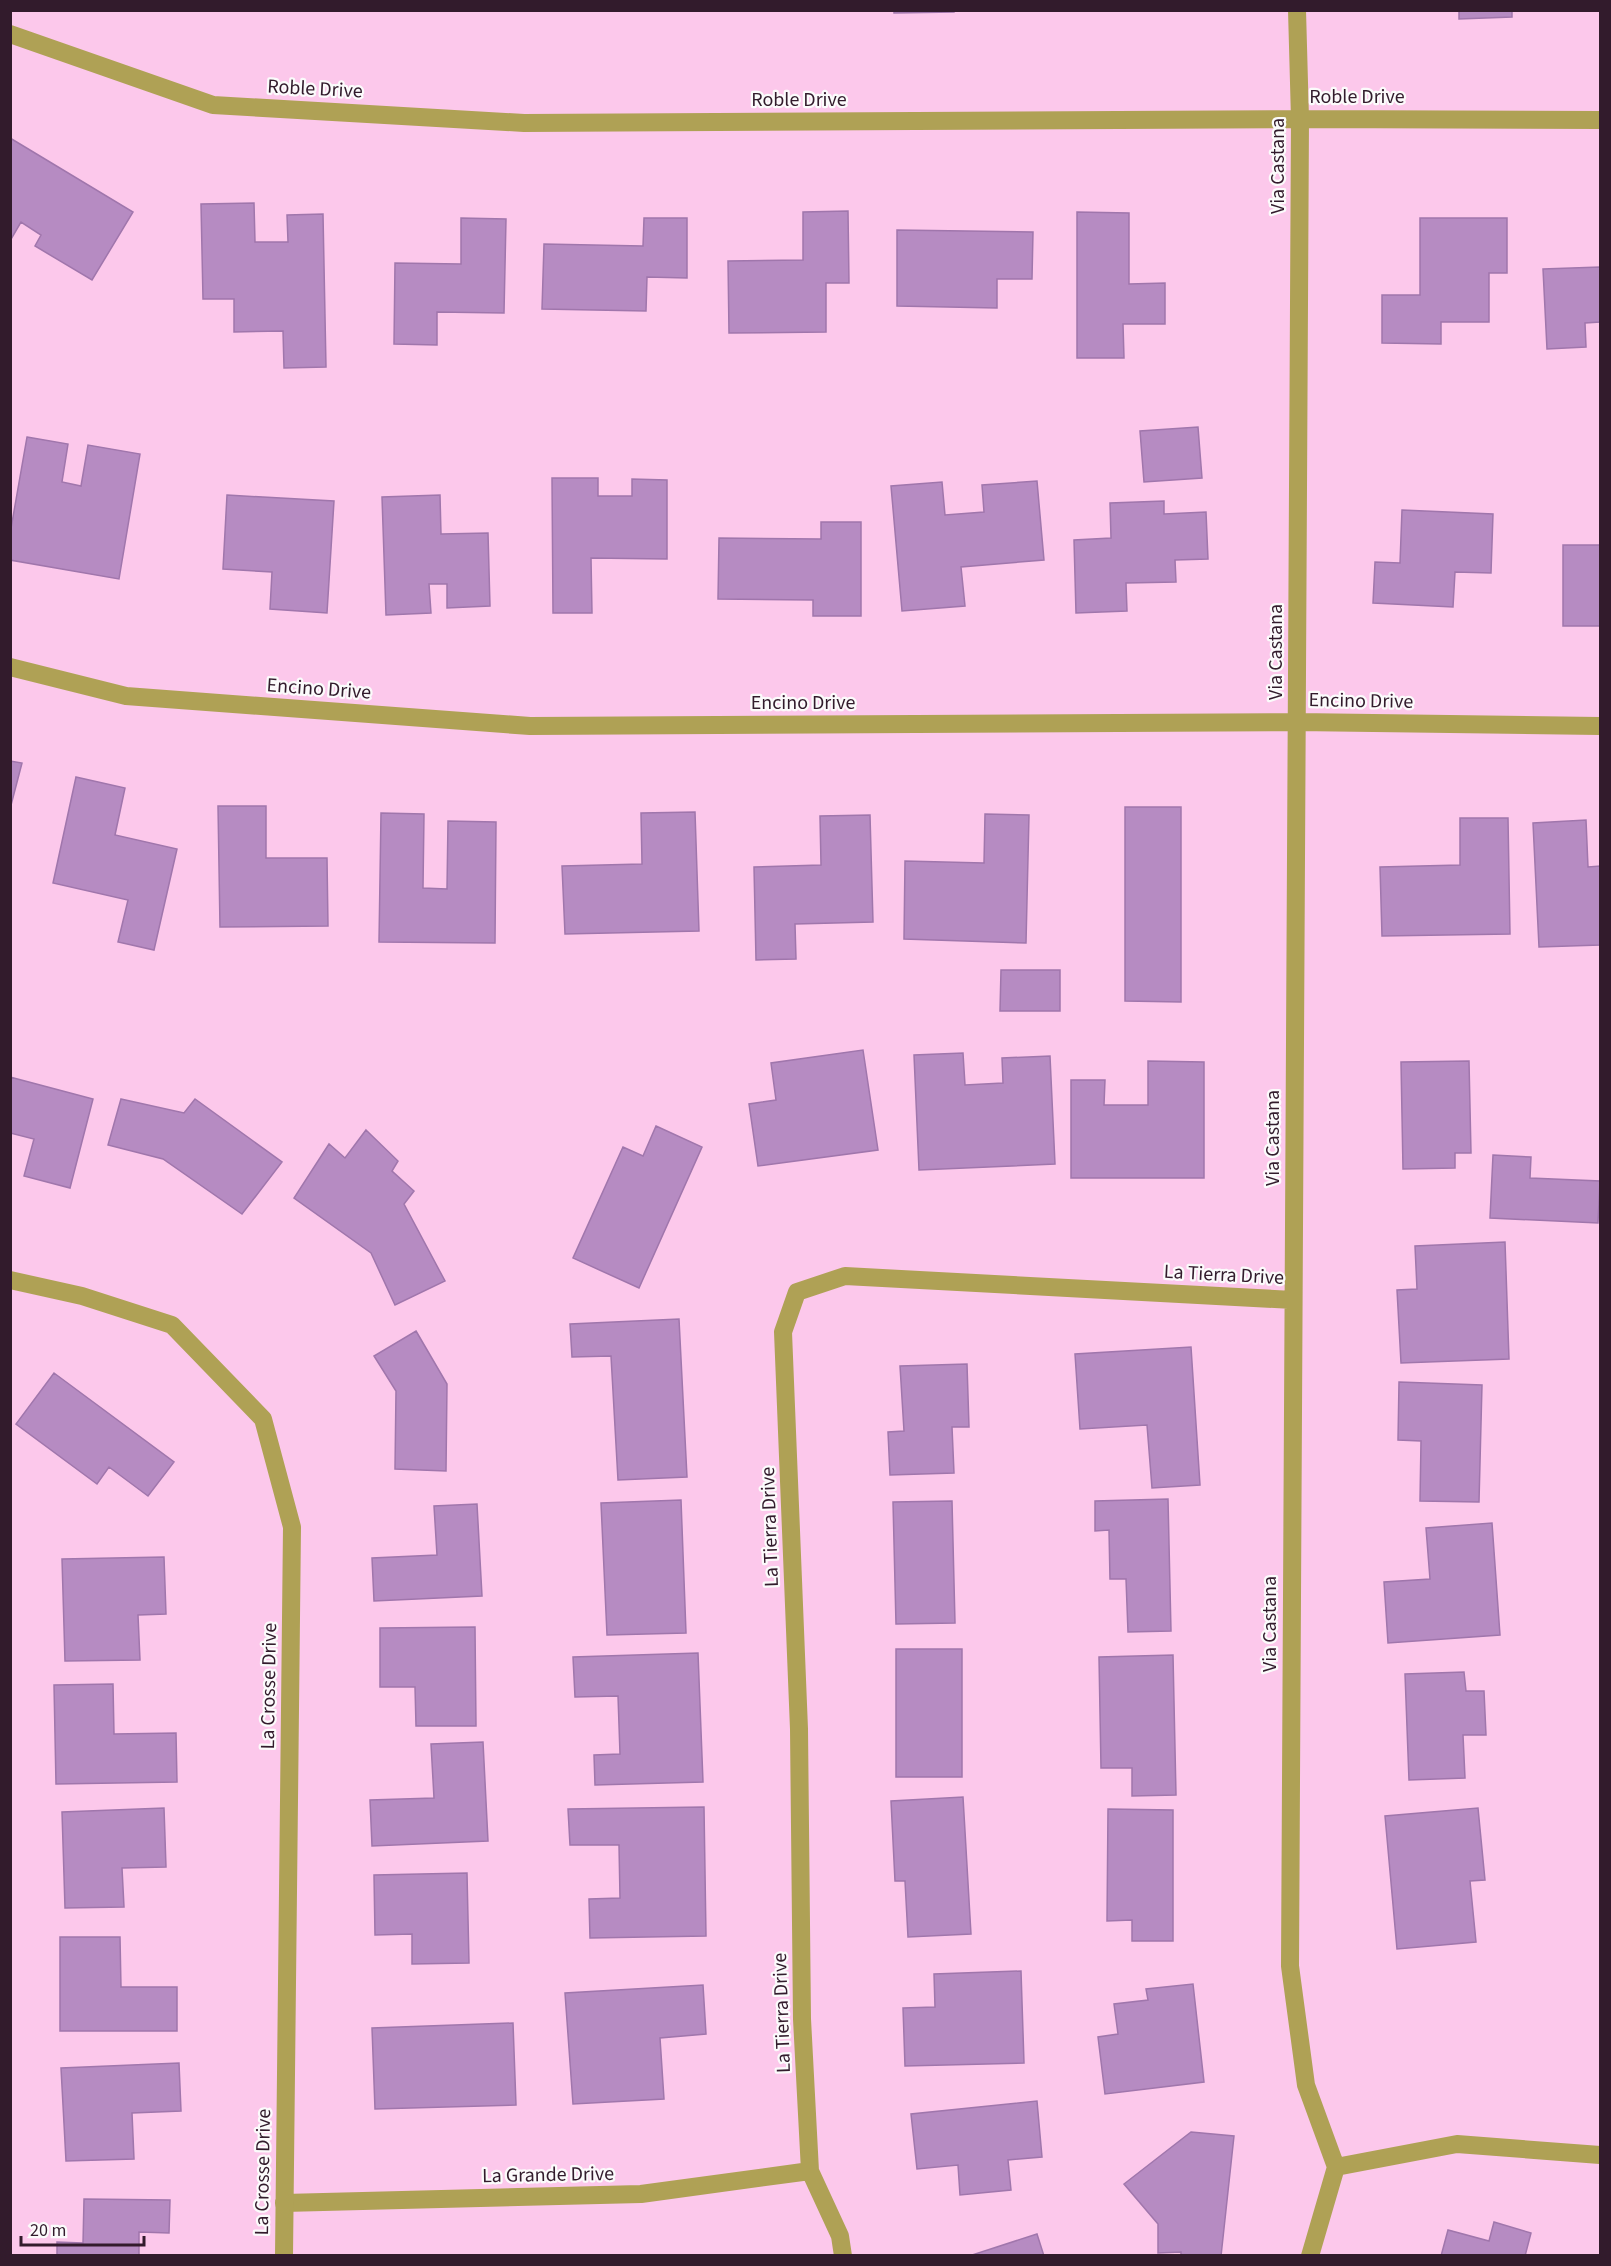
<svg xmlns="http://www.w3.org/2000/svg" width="1611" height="2266" viewBox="0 0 1611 2266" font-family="'Source Sans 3',sans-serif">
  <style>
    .building { fill: #b68bc2; stroke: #a076ac; stroke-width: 1.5 }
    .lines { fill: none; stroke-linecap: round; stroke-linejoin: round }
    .minor { stroke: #afa155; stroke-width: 18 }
    .tertiary { stroke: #afa155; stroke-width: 18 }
    .labels { text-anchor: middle; stroke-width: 4.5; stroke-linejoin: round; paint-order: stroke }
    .street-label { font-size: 20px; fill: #321b2c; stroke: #fbfbfb }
  </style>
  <rect width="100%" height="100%" fill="#fcc8eb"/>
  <path class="building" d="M894 10H954V12L894 13Z
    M1459 10H1512V17L1459 19Z
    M10 138 133 212 92 280 35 246 41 235 21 222 10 241Z
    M254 203 255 242H288L287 215 323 214 326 367 284 368 283 331 234 332V299H203L201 204Z
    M848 211 849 283H826V332L729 333 728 261 803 260V212Z
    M1077 212 1129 213V284L1165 283V324H1123L1124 358H1077Z
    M461 218 506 219 504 313 437 312V345L394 344 395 263 461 264Z
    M644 218H687V278L647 277 646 311 542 309 544 244 643 246Z
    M1420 218H1507V273H1489V322H1441V344L1382 343V295H1420Z
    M897 230 1033 232 1032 279H997V308L897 306Z
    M1600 267V322L1585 323 1586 347 1547 349 1543 269Z
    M1198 427 1202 478 1144 482 1140 431Z
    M27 437 68 444 62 482 81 486 88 445 140 454 119 579 10 560V534Z
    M552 478H598V496H632V479L667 480V559L591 558 592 613H553Z
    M1037 481 1044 560 961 567 965 606 902 611 891 486 942 482 945 515 984 512 982 485Z
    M227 495 334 501 327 613 270 609 272 572 223 569Z
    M440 495 441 534 488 533 490 606 447 608V584H429L431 613 386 615 382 497Z
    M1164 501V514L1206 512 1208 559 1175 560 1176 582 1126 583 1127 611 1076 613 1074 540 1111 538 1110 503Z
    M1402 510 1493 514 1491 573 1455 572 1453 607 1373 603 1375 562 1400 563Z
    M821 522H861V616H813V600L718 599 719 538 821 539Z
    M1563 545H1600V626H1563Z
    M10 761 22 763 10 809Z
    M76 777 125 788 115 835 177 849 154 950 118 942 128 900 53 883Z
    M218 806H266V858H327L328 926 220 927Z
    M1125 807H1181V1002L1125 1001Z
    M695 812 699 931 565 934 562 866 642 864 641 813Z
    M381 813 424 814 423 888 447 889 448 821 496 822 495 943 379 942Z
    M985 814 1029 815 1026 943 904 939 905 861 984 863Z
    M870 815 873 922 795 924 796 959 756 960 754 867 821 865 820 816Z
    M1460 818H1508L1510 934 1382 936 1380 867 1460 865Z
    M1586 820 1588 867 1600 866V945L1539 947 1533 823Z
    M1001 970H1060V1011H1000Z
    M863 1050 878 1150 758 1166 749 1104 776 1100 771 1063Z
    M963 1053 965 1085 1003 1083 1002 1058 1050 1056 1055 1164 919 1170 914 1055Z
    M1148 1061 1204 1062V1178H1071V1080H1105L1104 1105H1148Z
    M1469 1061 1471 1153H1455V1168L1403 1169 1401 1062Z
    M10 1077 93 1099 70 1188 24 1176 34 1139 10 1133Z
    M121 1099 184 1113 195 1099 282 1162 242 1214 163 1159 108 1145Z
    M656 1126 702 1147 639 1288 573 1258 623 1147 643 1156Z
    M366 1130 398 1161 392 1171 414 1191 404 1204 445 1281 395 1305 371 1253 294 1198 329 1144 345 1158Z
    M1493 1155 1531 1157 1530 1178 1600 1181 1598 1223 1490 1218Z
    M1505 1242 1509 1359 1401 1363 1397 1290 1417 1289 1415 1246Z
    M679 1319 687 1477 618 1480 611 1356 572 1357 570 1324Z
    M416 1331 447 1384 446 1471 395 1469 396 1391 374 1356Z
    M1191 1347 1200 1485 1152 1488 1147 1425 1080 1429 1075 1354Z
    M967 1364 969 1427H952L954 1473 890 1475 888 1432 904 1431 900 1366Z
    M54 1373 174 1462 148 1496 109 1467 97 1484 16 1424Z
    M1399 1382 1482 1385 1479 1502 1420 1501 1421 1441 1398 1440Z
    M1168 1499 1171 1631 1128 1632 1126 1579H1110L1109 1530 1095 1531V1501Z
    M681 1500 686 1633 607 1635 601 1503Z
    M952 1501 955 1623 896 1624 893 1502Z
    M477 1504 482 1596 374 1601 372 1558 437 1555 434 1506Z
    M1492 1523 1500 1635 1388 1643 1384 1582 1430 1579 1426 1528Z
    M164 1557 166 1614 138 1615 140 1660 65 1661 62 1559Z
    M475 1627 476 1726H416L415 1687H380V1628Z
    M896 1649H962V1777H896Z
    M698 1653 703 1782 595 1785 594 1755 620 1754 618 1696 575 1697 573 1657Z
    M1173 1655 1176 1795 1132 1796V1768H1101L1099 1657Z
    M1464 1672 1466 1691H1484L1486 1735H1463L1465 1778 1409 1780 1405 1674Z
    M113 1684 114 1734 176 1733 177 1782 56 1784 54 1685Z
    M483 1742 488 1841 372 1846 370 1800 434 1798 431 1744Z
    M963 1797 971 1934 908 1937 905 1881H895L891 1801Z
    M704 1807 706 1936 590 1938 589 1899 620 1898 619 1845H570L568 1809Z
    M164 1808 166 1867 122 1868 124 1907 65 1908 62 1812Z
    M1478 1808 1485 1880 1470 1881 1476 1942 1397 1949 1385 1816Z
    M1108 1809 1173 1810V1941H1132V1920L1107 1921Z
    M467 1873 469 1963 412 1964V1934L375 1935 374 1875Z
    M60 1937H120L121 1987H177V2031H60Z
    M1021 1971 1024 2063 905 2066 903 2008 935 2007 934 1974Z
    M1193 1984 1204 2082 1105 2094 1098 2037 1118 2034 1114 2004 1148 2000 1146 1989Z
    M703 1985 706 2034 660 2038 664 2099 573 2104 565 1993Z
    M513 2023 516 2105 375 2109 372 2028Z
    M179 2063 181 2111 132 2113 134 2159 66 2161 61 2068Z
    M1037 2101 1042 2157 1008 2160 1011 2190 960 2195 958 2165 917 2169 911 2114Z
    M1191 2132 1234 2136 1221 2256H1181V2252L1158 2253V2224L1124 2184Z
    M84 2199 170 2200 169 2233 139 2232V2256H57V2242L83 2243Z
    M1494 2222 1531 2233 1525 2256H1441L1448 2230 1489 2241Z
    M1037 2234 1044 2256H972V2255Z"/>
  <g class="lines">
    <path class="minor" d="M1297 10 1300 119 1290 1966 1306 2085 1336 2167 1310 2256
      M10 34 213 105 524 123 1300 119 1600 120
      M10 667 126 696 530 726 1297 722 1600 726
      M1336 2167 1457 2144 1600 2155
      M284 2203 641 2194 810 2171
      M843 2256 840 2236 810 2171 802 2019 799 1729 783 1332 797 1292 845 1276 1293 1300"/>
    <path class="tertiary" d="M10 1280 82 1296 172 1325 263 1419 292 1527 284 2256"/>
  </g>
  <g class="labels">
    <g class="street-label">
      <text transform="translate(315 88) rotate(3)" y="7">Roble Drive</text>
      <text x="1357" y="103">Roble Drive</text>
      <text x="799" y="106">Roble Drive</text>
      <text transform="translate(1277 166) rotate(-90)" y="7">Via Castana</text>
      <text transform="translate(1275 652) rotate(-90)" y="7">Via Castana</text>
      <text transform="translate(319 688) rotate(4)" y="7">Encino Drive</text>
      <text transform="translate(1361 700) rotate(1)" y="7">Encino Drive</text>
      <text x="803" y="709">Encino Drive</text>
      <text transform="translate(1272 1138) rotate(-90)" y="7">Via Castana</text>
      <text transform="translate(1224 1274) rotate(3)" y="7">La Tierra Drive</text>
      <text transform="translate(769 1527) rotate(-92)" y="7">La Tierra Drive</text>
      <text transform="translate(1269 1624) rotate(-90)" y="7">Via Castana</text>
      <text transform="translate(268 1686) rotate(-89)" y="7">La Crosse Drive</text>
      <text transform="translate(781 2013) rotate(-92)" y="7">La Tierra Drive</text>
      <text transform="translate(262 2172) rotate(-89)" y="7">La Crosse Drive</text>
      <text transform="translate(548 2174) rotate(-1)" y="7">La Grande Drive</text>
    </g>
  </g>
  <rect width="1611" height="2266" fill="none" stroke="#321b2c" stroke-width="24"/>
  <path d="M21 2236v9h123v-9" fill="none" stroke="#321b2c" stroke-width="3"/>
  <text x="30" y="2236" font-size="18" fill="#321b2c" stroke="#fbfbfb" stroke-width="4.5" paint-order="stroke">20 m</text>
</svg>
